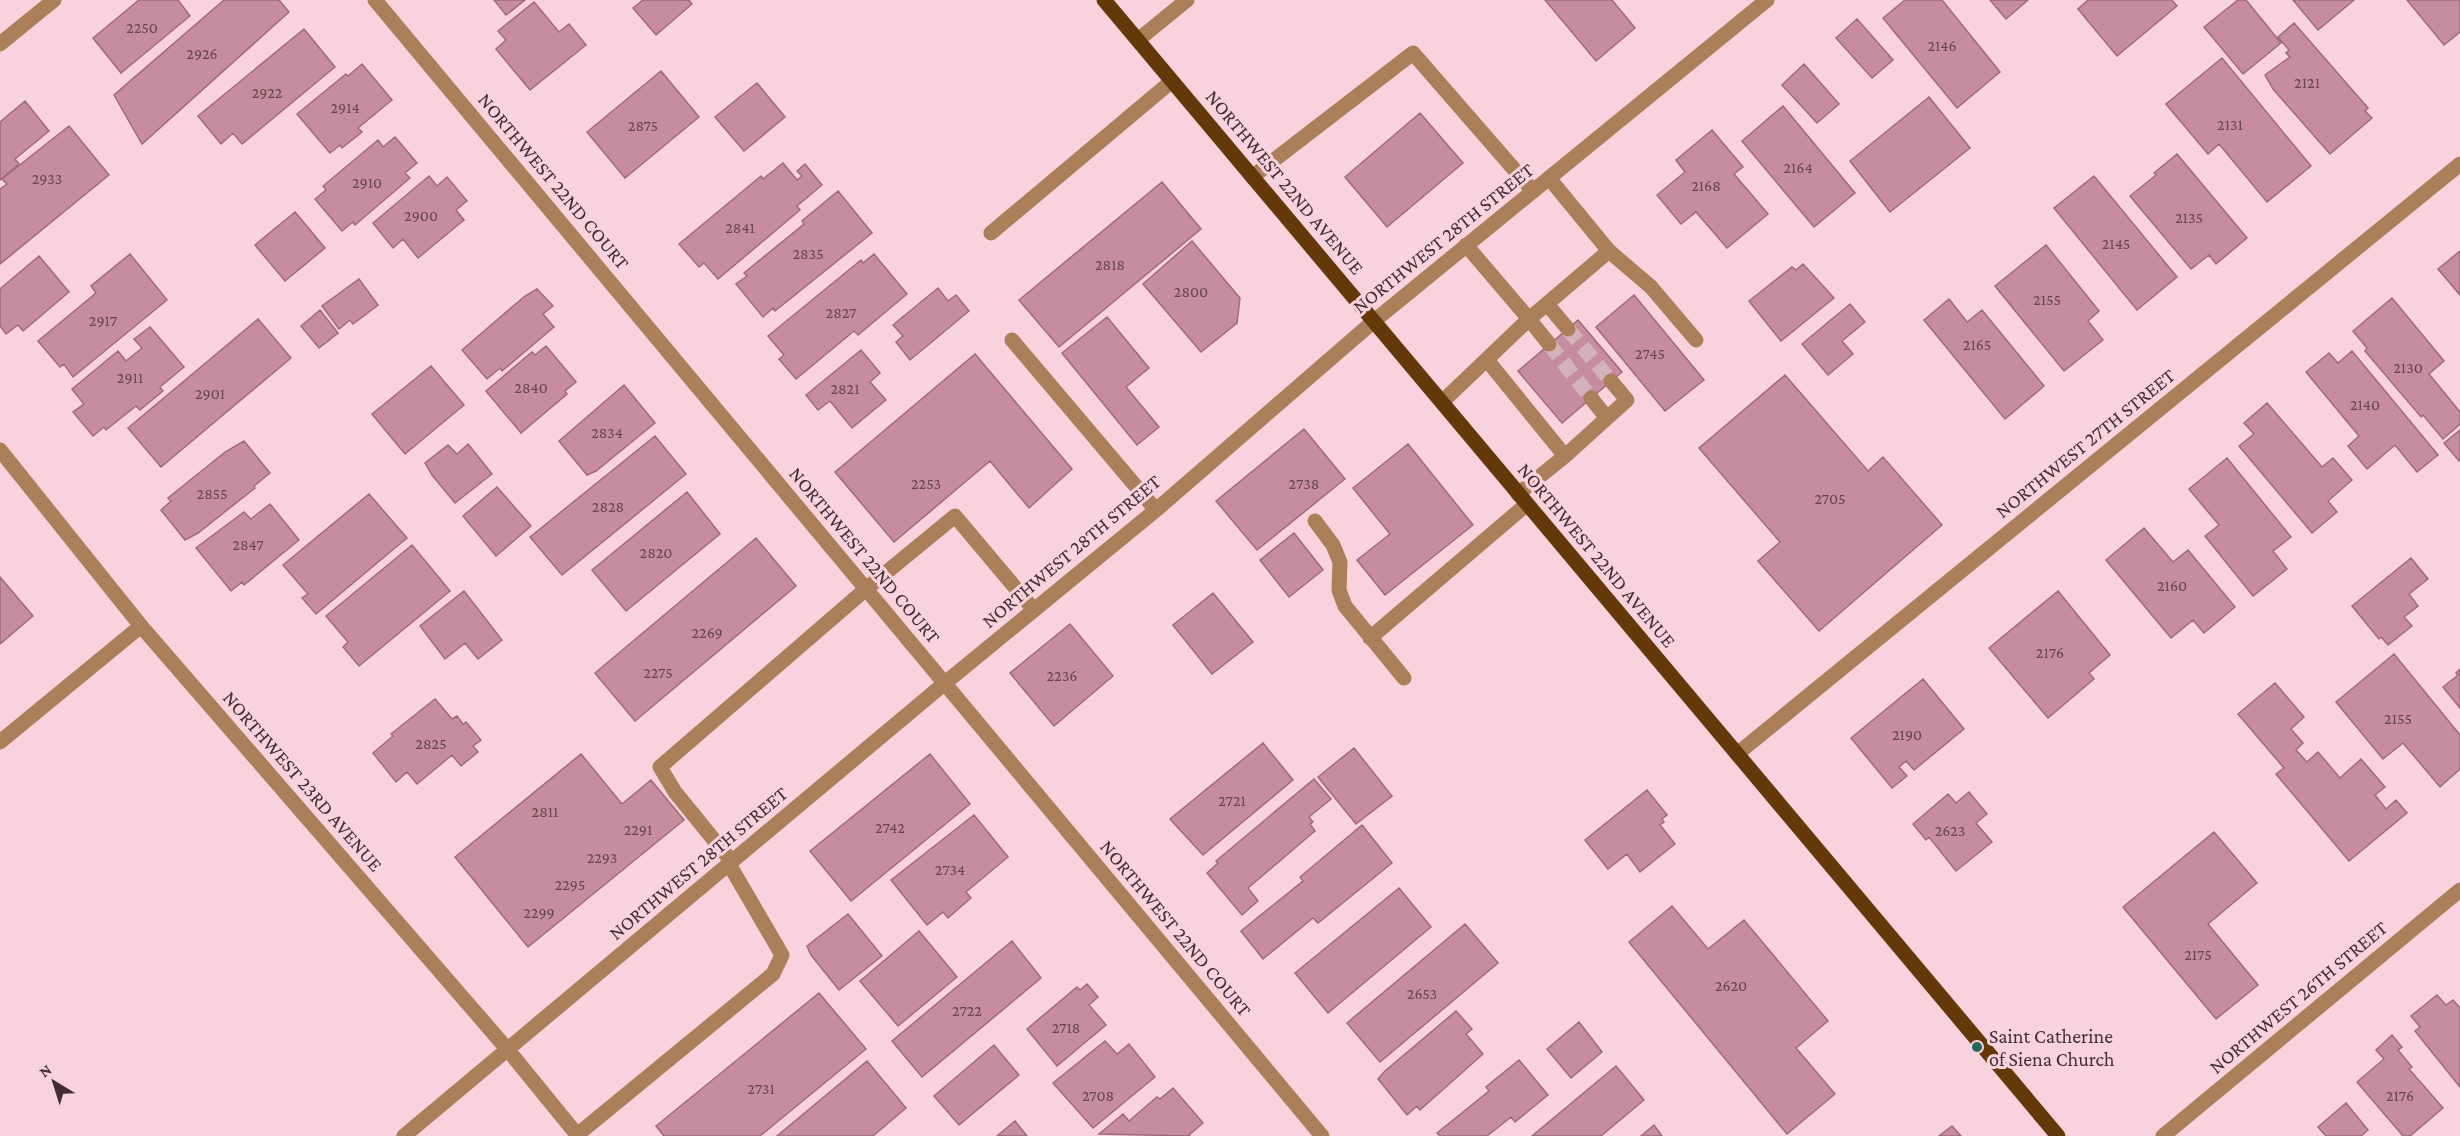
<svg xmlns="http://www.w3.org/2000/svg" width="2460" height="1136" viewBox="0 0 2460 1136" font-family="'Crimson Pro',serif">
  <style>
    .building { fill: #c78d9e; stroke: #a16a7a; stroke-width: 1.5 }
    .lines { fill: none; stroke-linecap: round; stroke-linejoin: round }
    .minor-tunnel { stroke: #d4b2bb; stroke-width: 15; stroke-dasharray: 15 8; stroke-linecap: butt }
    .minor { stroke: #ab7f5a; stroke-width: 15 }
    .major { stroke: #65380a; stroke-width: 15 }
    .poi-dot { fill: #22695d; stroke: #f8d3dd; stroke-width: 2 }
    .labels { text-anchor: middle; stroke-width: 6; stroke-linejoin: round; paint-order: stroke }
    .number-label { font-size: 16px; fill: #66454e }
    .street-label { font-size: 20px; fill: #452d34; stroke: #f8d3dd }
    .poi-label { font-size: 20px; fill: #452d34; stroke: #f8d3dd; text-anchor: start }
  </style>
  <rect width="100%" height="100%" fill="#f8d3dd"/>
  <path class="building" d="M139 0H178L190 16 121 73 93 38Z
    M224 0H279L289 12 142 144 114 95Z
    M494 0H525L506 15Z
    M643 0H689L692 4 656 35 633 8Z
    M1545 0H1612L1635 28 1596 61Z
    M1905 0H1942L2000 72 1957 108 1883 18Z
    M1990 0H2028L2006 19Z
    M2088 0H2172L2177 6 2117 56 2078 9Z
    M2238 0H2246L2281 43 2243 74 2204 27Z
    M2293 0H2354L2318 30Z
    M2407 0H2460V32L2444 45Z
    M534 2 559 32 569 24 586 45 530 90 496 49 506 40 498 31Z
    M1857 19 1893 60 1872 78 1836 38Z
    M2294 23 2368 108 2365 111 2372 118 2330 154 2273 89 2265 75 2290 57 2286 53 2289 50 2278 37Z
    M304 29 335 67 242 144 233 133 221 144 198 116Z
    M2222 58 2311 166 2267 202 2219 144 2208 154 2166 104Z
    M362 64 392 100 358 128 362 132 342 148 340 145 330 153 297 114 346 74 348 76Z
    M1804 64 1839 104 1817 123 1782 85Z
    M661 71 699 117 625 178 587 132Z
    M757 83 785 117 744 151 715 117Z
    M1929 97 1970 148 1890 212 1850 161Z
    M25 101 49 131 15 159 19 164 0 180V122Z
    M1783 106 1855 193 1814 227 1742 141Z
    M1420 113 1463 163 1387 227 1345 177Z
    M69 126 109 175 0 264V189L7 184 2 179Z
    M1712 130 1743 167 1734 174 1768 214 1727 248 1696 212 1681 224 1657 195 1685 172 1676 160Z
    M395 137 417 163 405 173 410 178 355 225 353 222 342 231 315 199 326 190 323 186 378 140 383 147Z
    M2177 154 2247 238 2216 264 2209 255 2191 269 2130 196 2156 175 2154 173Z
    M783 163 797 180 802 176 797 171 805 164 822 185 797 206 800 210 718 279 704 263 699 267 679 244 761 176 763 179Z
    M429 176 437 186 447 177 467 201 456 210 464 220 418 258 403 239 393 248 373 223Z
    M2094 176 2177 277 2137 310 2054 208Z
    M1162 182 1201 229 1059 347 1019 300Z
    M838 191 872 233 775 311 773 308 763 317 736 284 747 276 744 273 804 224 802 221Z
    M295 212 325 248 285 281 255 245Z
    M1192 241 1240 298 1237 323 1201 352 1143 284Z
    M2046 245 2099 311 2088 321 2103 340 2064 371 1995 286Z
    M2460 251V295L2438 269Z
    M130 254 167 300 73 377 64 364 60 367 38 341 96 293 91 286Z
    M874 254 907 294 858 335 854 331 796 379 779 359 784 355 768 336 861 260 863 263Z
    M39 256 69 292 23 331 18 325 6 334 0 326V289Z
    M1803 264 1834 298 1781 341 1749 301 1792 267 1796 270Z
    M359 279 378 305 353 324 350 320 339 329 322 306Z
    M938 288 948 301 956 295 969 311 910 360 896 342 903 336 893 325Z
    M537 289 553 306 543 314 554 327 502 371 500 368 487 379 462 350 525 296Z
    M1634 295 1704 380 1665 411 1596 327Z
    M2392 298 2444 361 2429 374 2460 412V424L2443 439 2423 415 2421 417 2365 351 2367 348 2353 331Z
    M1949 299 1967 322 1982 310 2044 386 2005 419 1924 320Z
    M1850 304 1865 322 1842 341 1853 354 1828 375 1802 344Z
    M320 310 338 333 319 348 301 326Z
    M1107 317 1149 368 1126 387 1159 427 1137 445 1062 353Z
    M258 319 291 358 161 467 128 428Z
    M1578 320 1622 372 1562 423 1518 371Z
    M150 327 184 367 160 387 163 391 140 410 136 406 106 430 104 427 93 436 73 412 84 404 72 389 118 351 126 361 142 348 134 339Z
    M546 346 576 382 565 391 567 394 521 433 486 391 532 352 535 355Z
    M861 350 880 373 870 382 886 400 852 428 830 401 818 410 806 395Z
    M2352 351 2438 455 2417 472 2395 445 2367 469 2348 446 2359 436 2306 372 2329 353 2338 363Z
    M975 354 1072 469 1029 508 990 461 894 542 835 472Z
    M431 366 464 405 405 454 372 414Z
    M1785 375 1868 471 1883 457 1942 525 1819 631 1758 561 1780 542 1699 448Z
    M624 385 655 423 596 471 587 475 559 441Z
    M2267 403 2322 467 2333 458 2352 480 2328 501 2337 512 2312 533 2239 446 2254 434 2244 423Z
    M1304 429 1345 479 1257 550 1216 501Z
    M2460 430V460L2459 461 2444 443Z
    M655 436 686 474 562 575 530 537Z
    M244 441 270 473 254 486 255 488 198 533 185 540 161 510 171 501 168 498 225 452Z
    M468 444 492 474 455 503 432 475 425 463 448 445 457 454Z
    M1408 444 1473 525 1385 595 1357 560 1390 534 1353 488Z
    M2227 458 2291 537 2273 551 2287 569 2253 596 2205 536 2219 525 2189 489Z
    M497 487 531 526 496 556 463 516Z
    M687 492 720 534 626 611 592 570Z
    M369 494 407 538 316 614 302 598 308 594 283 565Z
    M270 504 299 540 244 585 242 582 231 591 196 548 244 512 251 519Z
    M2144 528 2173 562 2188 550 2235 607 2204 633 2193 620 2171 638 2106 560Z
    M1294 533 1323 570 1289 597 1260 560Z
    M756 538 796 586 635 721 595 673Z
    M412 545 450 591 359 666 343 647 348 642 326 616Z
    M2411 558 2428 579 2409 594 2418 606 2404 617 2412 626 2388 645 2381 637 2379 639 2352 606Z
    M0 577 33 616 0 644Z
    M464 591 502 640 478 659 465 643 445 659 420 626Z
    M2058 591 2110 655 2089 673 2094 679 2048 718 1989 648Z
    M1213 593 1253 642 1212 674 1173 625Z
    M1070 624 1113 676 1054 726 1010 673Z
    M2394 654 2460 735V769L2440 787 2403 743 2383 759 2336 702Z
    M2460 669V708L2443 687 2458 675 2456 673Z
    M1923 679 1964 729 1914 770 1906 761 1899 767 1907 776 1892 788 1851 738Z
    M2275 683 2304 717 2291 729 2303 743 2296 750 2307 762 2318 752 2340 778 2361 759 2385 787 2375 795 2386 809 2396 800 2407 813 2349 861 2276 774 2284 768 2238 714Z
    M435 699 452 719 457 716 463 724 466 722 481 740 473 746 478 752 461 766 452 755 417 784 407 772 396 782 373 753 393 736 391 734Z
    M1263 743 1293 780 1203 855 1170 819Z
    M1354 748 1392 796 1356 824 1318 777Z
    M581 754 622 804 651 780 684 820 528 947 455 857Z
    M930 754 970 804 851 901 810 851Z
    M1314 779 1331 799 1309 817 1313 822 1310 824 1315 831 1248 888 1258 901 1242 915 1207 873 1218 863 1216 861Z
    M1647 790 1667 815 1662 819 1664 822 1660 825 1675 844 1640 872 1627 854 1608 869 1585 840Z
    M1969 792 1987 814 1976 823 1992 842 1956 871 1929 837 1926 840 1913 824 1948 794 1956 803Z
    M974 815 1008 857 966 892 971 898 948 918 943 912 927 925 891 880Z
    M1362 825 1392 863 1318 923 1313 918 1263 959 1241 931 1303 881 1300 877Z
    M2214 832 2257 883 2208 924 2258 985 2216 1019 2123 907Z
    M1399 888 1431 927 1328 1013 1295 973Z
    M1672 906 1708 949 1744 920 1828 1021 1796 1048 1835 1094 1787 1134 1629 942Z
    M848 914 882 956 839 990 811 955 807 946Z
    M1465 924 1498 963 1380 1062 1347 1023Z
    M919 931 957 977 898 1026 860 981Z
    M1012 941 1041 978 922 1077 892 1041Z
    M1087 984 1098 997 1089 1005 1106 1025 1057 1066 1027 1029 1077 987 1080 990Z
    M819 993 866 1049 760 1136H664L656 1126Z
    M2437 995 2446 1005 2453 1000 2460 1008V1087L2415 1031 2420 1027 2411 1016Z
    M1456 1011 1472 1029 1466 1034 1483 1054 1420 1110 1417 1106 1407 1115 1378 1079 1385 1071Z
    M1579 1022 1602 1052 1571 1078 1547 1049Z
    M2392 1035 2402 1047 2398 1050 2412 1067 2409 1069 2443 1108 2410 1136H2403L2357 1082 2384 1059 2376 1050Z
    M1105 1041 1117 1054 1129 1044 1155 1077 1093 1128 1053 1083Z
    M994 1045 1019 1075 959 1125 934 1096Z
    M1519 1060 1548 1095 1515 1122 1511 1117 1487 1136H1440L1437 1133 1489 1091 1486 1087Z
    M867 1061 906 1108 873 1136H777Z
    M1616 1066 1644 1100 1601 1136H1532Z
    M1173 1088 1203 1123 1189 1135 1190 1136 1099 1134 1123 1114 1129 1121 1157 1097 1160 1099Z
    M2346 1103 2368 1130 2361 1136H2326L2318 1127Z
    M1015 1121 1027 1136H997Z
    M1654 1125 1662 1136H1641Z
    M1952 1126 1961 1136H1939Z"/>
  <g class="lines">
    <path class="minor-tunnel" d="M1568 329 1611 381
      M1549 344 1591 398"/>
    <path class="minor" d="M375 0 1322 1136
      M1138 40 1187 0
      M0 44 54 0
      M1252 177 1413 53 1533 191
      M991 233 1172 81
      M1466 245 1529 319 1609 251 1549 178
      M1609 251 1651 287 1696 340
      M1547 304 1568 329
      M1012 340 1156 510
      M1487 360 1565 456 1518 494
      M1591 398 1607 418
      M1442 402 1529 319 1549 344
      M0 450 141 626 508 1050 578 1136
      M1565 456 1627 400 1611 381
      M1315 521 1333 545 1340 562 1339 590 1345 606 1404 678
      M1370 638 1527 504
      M0 742 141 626
      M1737 754 2460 164
      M732 862 675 792 660 767 866 589 955 516 1034 610
      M577 1135 773 974 782 955 729 864
      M404 1136 945 683 1156 510 1374 321 1767 0
      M2163 1136 2460 890"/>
    <path class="major" d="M1104 0 2058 1136"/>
  </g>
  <circle class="poi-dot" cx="1977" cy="1047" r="6"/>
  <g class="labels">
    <g class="number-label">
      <text x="142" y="33">2250</text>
      <text x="1942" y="51">2146</text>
      <text x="202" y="59">2926</text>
      <text x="2307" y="88">2121</text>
      <text x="267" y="98">2922</text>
      <text x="345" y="113">2914</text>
      <text x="2230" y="130">2131</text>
      <text x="643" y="131">2875</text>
      <text x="1798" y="173">2164</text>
      <text x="47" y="184">2933</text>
      <text x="367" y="188">2910</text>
      <text x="1706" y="191">2168</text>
      <text x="421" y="221">2900</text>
      <text x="2189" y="223">2135</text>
      <text x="740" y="233">2841</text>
      <text x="2116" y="249">2145</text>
      <text x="808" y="259">2835</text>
      <text x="1110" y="270">2818</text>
      <text x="1191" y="297">2800</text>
      <text x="2047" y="305">2155</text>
      <text x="841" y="318">2827</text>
      <text x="103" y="326">2917</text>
      <text x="1977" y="350">2165</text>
      <text x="1650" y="359">2745</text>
      <text x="2408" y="373">2130</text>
      <text x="130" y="383">2911</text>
      <text x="531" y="393">2840</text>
      <text x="845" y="394">2821</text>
      <text x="210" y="399">2901</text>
      <text x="2365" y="410">2140</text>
      <text x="607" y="438">2834</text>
      <text x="926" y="489">2253</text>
      <text x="1304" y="489">2738</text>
      <text x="212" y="499">2855</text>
      <text x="1830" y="504">2705</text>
      <text x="608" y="512">2828</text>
      <text x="248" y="550">2847</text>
      <text x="656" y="558">2820</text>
      <text x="2172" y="591">2160</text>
      <text x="707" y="638">2269</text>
      <text x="2050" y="658">2176</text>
      <text x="658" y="678">2275</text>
      <text x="1062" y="681">2236</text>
      <text x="2398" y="724">2155</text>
      <text x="1907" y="740">2190</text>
      <text x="431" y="749">2825</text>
      <text x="1232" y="806">2721</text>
      <text x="545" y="817">2811</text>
      <text x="890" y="833">2742</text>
      <text x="638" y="835">2291</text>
      <text x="1950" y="836">2623</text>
      <text x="602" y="863">2293</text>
      <text x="950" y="875">2734</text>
      <text x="570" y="890">2295</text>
      <text x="539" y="918">2299</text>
      <text x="2198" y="960">2175</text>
      <text x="1731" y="991">2620</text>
      <text x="1422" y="999">2653</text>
      <text x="967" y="1016">2722</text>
      <text x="1066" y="1033">2718</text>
      <text x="761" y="1094">2731</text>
      <text x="1098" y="1101">2708</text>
      <text x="2400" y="1101">2176</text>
    </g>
    <g class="street-label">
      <text transform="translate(554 181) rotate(50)" y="7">NORTHWEST 22ND COURT</text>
      <text transform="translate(1285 182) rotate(50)" y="7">NORTHWEST 22ND AVENUE</text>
      <text transform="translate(1443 238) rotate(-39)" y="7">NORTHWEST 28TH STREET</text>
      <text transform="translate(2085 443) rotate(-39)" y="7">NORTHWEST 27TH STREET</text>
      <text transform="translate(1071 551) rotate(-40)" y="7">NORTHWEST 28TH STREET</text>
      <text transform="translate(865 555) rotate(50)" y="7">NORTHWEST 22ND COURT</text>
      <text transform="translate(1597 555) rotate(50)" y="7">NORTHWEST 22ND AVENUE</text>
      <text transform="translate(303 781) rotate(49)" y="7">NORTHWEST 23RD AVENUE</text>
      <text transform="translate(698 863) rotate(-40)" y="7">NORTHWEST 28TH STREET</text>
      <text transform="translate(1176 928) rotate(50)" y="7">NORTHWEST 22ND COURT</text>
      <text transform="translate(2298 997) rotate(-40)" y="7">NORTHWEST 26TH STREET</text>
    </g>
    <g class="poi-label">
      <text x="1989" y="1043">Saint Catherine<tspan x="1989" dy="23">of Siena Church</tspan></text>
    </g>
  </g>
  <g transform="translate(54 1082) rotate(322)" stroke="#f8d3dd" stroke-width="4.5" paint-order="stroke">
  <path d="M0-4.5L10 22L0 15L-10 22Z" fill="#452d34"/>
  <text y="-9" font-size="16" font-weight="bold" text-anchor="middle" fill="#452d34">N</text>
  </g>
</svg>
